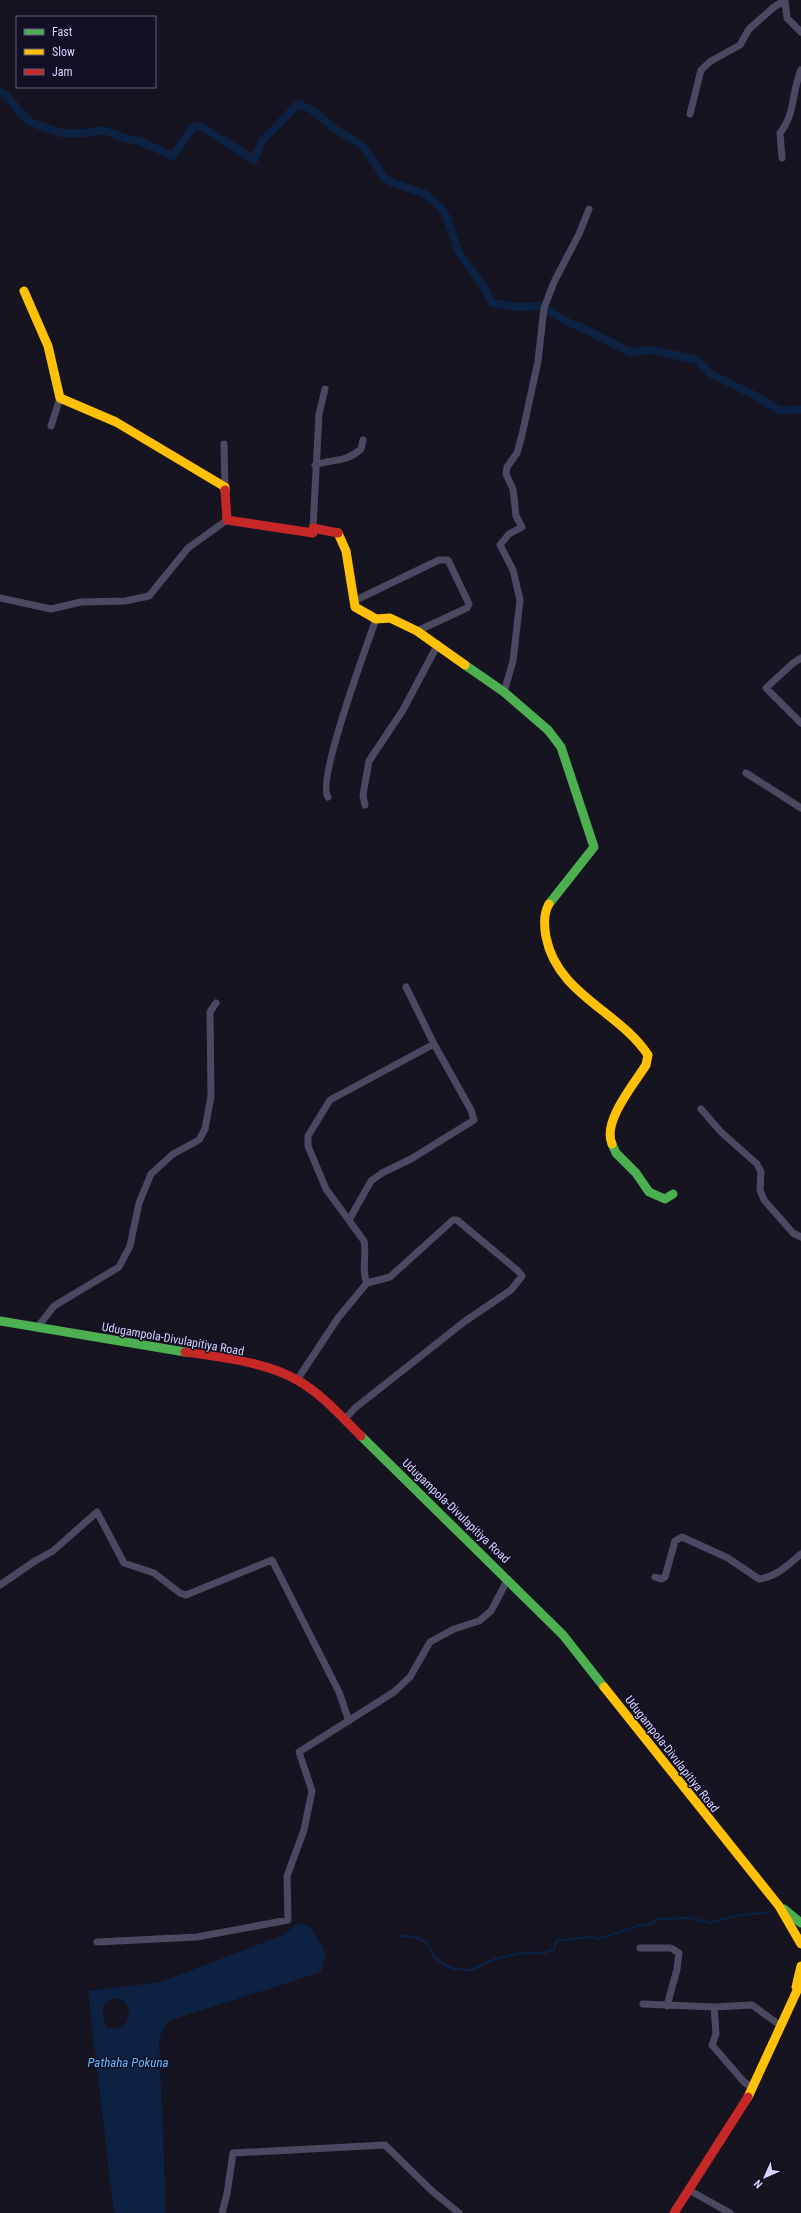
<svg xmlns="http://www.w3.org/2000/svg" width="801" height="2213" viewBox="0 0 801 2213" font-family="'Roboto Condensed',sans-serif">
  <style>
    .water { fill: #0d2243; fill-rule: evenodd }
    .lines { fill: none; stroke-linecap: round; stroke-linejoin: round }
    .stream { stroke: #0d2243; stroke-width: 2.5 }
    .canal { stroke: #0d2243; stroke-width: 8 }
    .street { stroke: #4a4961; stroke-width: 7 }
    .fast { stroke: #4caf50; stroke-width: 9 }
    .slow { stroke: #ffc107; stroke-width: 9 }
    .jam { stroke: #c62828; stroke-width: 9 }
    .labels { text-anchor: middle; stroke-width: 3; stroke-linejoin: round; paint-order: stroke }
    .street-label { font-size: 12px; fill: #d8d4ff; stroke: #130f25 }
    .water-label { font-size: 13px; font-style: italic; fill: #63b8fe; stroke: #130f25 }
  </style>
  <rect width="100%" height="100%" fill="#161420"/>
  <path class="water" d="M295 1924 310 1926 326 1953 321 1972 168 2021 159 2038 166 2213H114L88 1991 161 1982 286 1934ZM118 1998 125 2002 130 2011 126 2023 117 2029 107 2028 103 2017V2006L109 1999Z"/>
  <g class="lines">
    <path class="stream" d="M399 1936 414 1937 427 1942 434 1957 446 1966 455 1969 471 1970 495 1959 520 1953H544L554 1949 556 1941 590 1937 598 1939 641 1925 652 1924 657 1919 691 1918 710 1923 734 1916 770 1912"/>
    <path class="canal" d="M0 92 7 95 23 116 32 123 61 133H85L103 130 127 139 139 141 173 156 193 127H202L254 160 263 140 298 104 311 109 335 129 357 142 366 150 386 180 425 194 441 208 447 218 459 253 484 287 492 303 517 307 541 306 571 324 581 327 630 352 653 350 697 360 711 374 752 394 781 411 801 409"/>
    <path class="street" d="M785 0 787 18 801 32
      M690 114 701 70 711 61 740 45 749 29 774 7 785 0
      M782 158 780 133C796 113 791 93 801 70
      M51 426 60 398
      M224 444 225 487
      M315 465C335 458 343 464 361 449L363 440
      M313 528 319 414 325 389
      M0 598 51 609 81 602 125 601 149 596 188 548 227 520
      M354 601 439 560H448L469 604 467 608 417 631
      M801 658 792 664 766 688 801 723
      M504 692 513 661 520 600 513 570 500 545 509 534 522 527 516 516 513 489 506 474 507 467 517 453 522 435 538 361 544 308 554 282 579 234 589 209
      M746 773 801 808
      M328 797C316 782 367 645 376 619
      M365 805 363 795 369 761 403 710 438 644
      M701 1109 721 1132 757 1164 761 1172 760 1190 764 1200 793 1233 801 1237
      M349 1220 371 1181 382 1173 411 1159 474 1120 471 1110 434 1044 406 987
      M37 1328 54 1306 119 1267 130 1246 139 1203 151 1174 173 1154 199 1140 205 1129 211 1096 210 1012 216 1003
      M297 1380 338 1318 367 1283C361 1270 367 1255 364 1241L326 1189 308 1146V1136L330 1100 434 1044
      M344 1420 355 1408 464 1322 511 1290 522 1276 518 1271 457 1220H453L390 1277 367 1283
      M655 1577 661 1579 665 1577 675 1541 682 1537 728 1558 759 1579C776 1577 788 1565 801 1554
      M0 1585 35 1561 53 1551 97 1512 124 1563 154 1573 180 1593 186 1595 272 1560 339 1692 349 1721
      M97 1942 197 1937 288 1920 287 1876 304 1830 312 1791 299 1752 394 1692 410 1677 430 1642 454 1629 479 1621 491 1611 508 1579
      M640 1948H671L679 1953 677 1969 667 2006
      M643 2004 714 2007 752 2005 781 2026
      M714 2007 716 2034 712 2045 744 2082 753 2088
      M689 2190 730 2213
      M222 2213 227 2194 233 2153 385 2145 432 2191 459 2213"/>
    <path class="fast" d="M465 665 504 692 548 730 561 747 594 847 549 904
      M612 1144 616 1153 636 1173 649 1192 665 1199 673 1194
      M0 1321 185 1352
      M361 1436 563 1635 604 1687
      M784 1909 801 1923"/>
    <path class="slow" d="M24 291 48 346 60 398 116 422 225 487V490
      M338 533 346 551 355 607 376 619 390 618 417 631 465 665
      M549 904C543 914 544 926 546 937 557 994 619 1011 648 1055L646 1065C634 1084 602 1122 612 1144
      M604 1687 779 1906 801 1944
      M796 1987 801 1966
      M748 2097 801 1982"/>
    <path class="jam" d="M225 490 227 520 313 533V528L338 533
      M185 1352C220 1357 266 1362 297 1380 322 1394 342 1417 361 1436
      M674 2213 748 2097"/>
  </g>
  <g class="labels">
    <g class="street-label">
      <text transform="translate(173 1339) rotate(10)" y="4">Udugampola-Divulapitiya Road</text>
      <text transform="translate(456 1511) rotate(44)" y="4">Udugampola-Divulapitiya Road</text>
      <text transform="translate(672 1754) rotate(52)" y="4">Udugampola-Divulapitiya Road</text>
    </g>
    <g class="water-label">
      <text x="128" y="2067">Pathaha Pokuna</text>
    </g>
  </g>
  <rect x="16" y="16" width="140" height="72" fill="#130f25" stroke="#625e7c"/>
  <rect x="24" y="29" width="20" height="6" fill="#4caf50" stroke="#625e7c"/>
  <text x="52" y="36" font-size="12" fill="#d8d4ff">Fast</text>
  <rect x="24" y="49" width="20" height="6" fill="#ffc107" stroke="#625e7c"/>
  <text x="52" y="56" font-size="12" fill="#d8d4ff">Slow</text>
  <rect x="24" y="69" width="20" height="6" fill="#c62828" stroke="#625e7c"/>
  <text x="52" y="76" font-size="12" fill="#d8d4ff">Jam</text>
  <g transform="translate(765 2177) rotate(225)" stroke="#130f25" stroke-width="3" paint-order="stroke">
  <path d="M0-3L7 15L0 10L-7 15Z" fill="#d8d4ff"/>
  <text y="-6" font-size="11" font-weight="bold" text-anchor="middle" fill="#d8d4ff">N</text>
  </g>
</svg>
